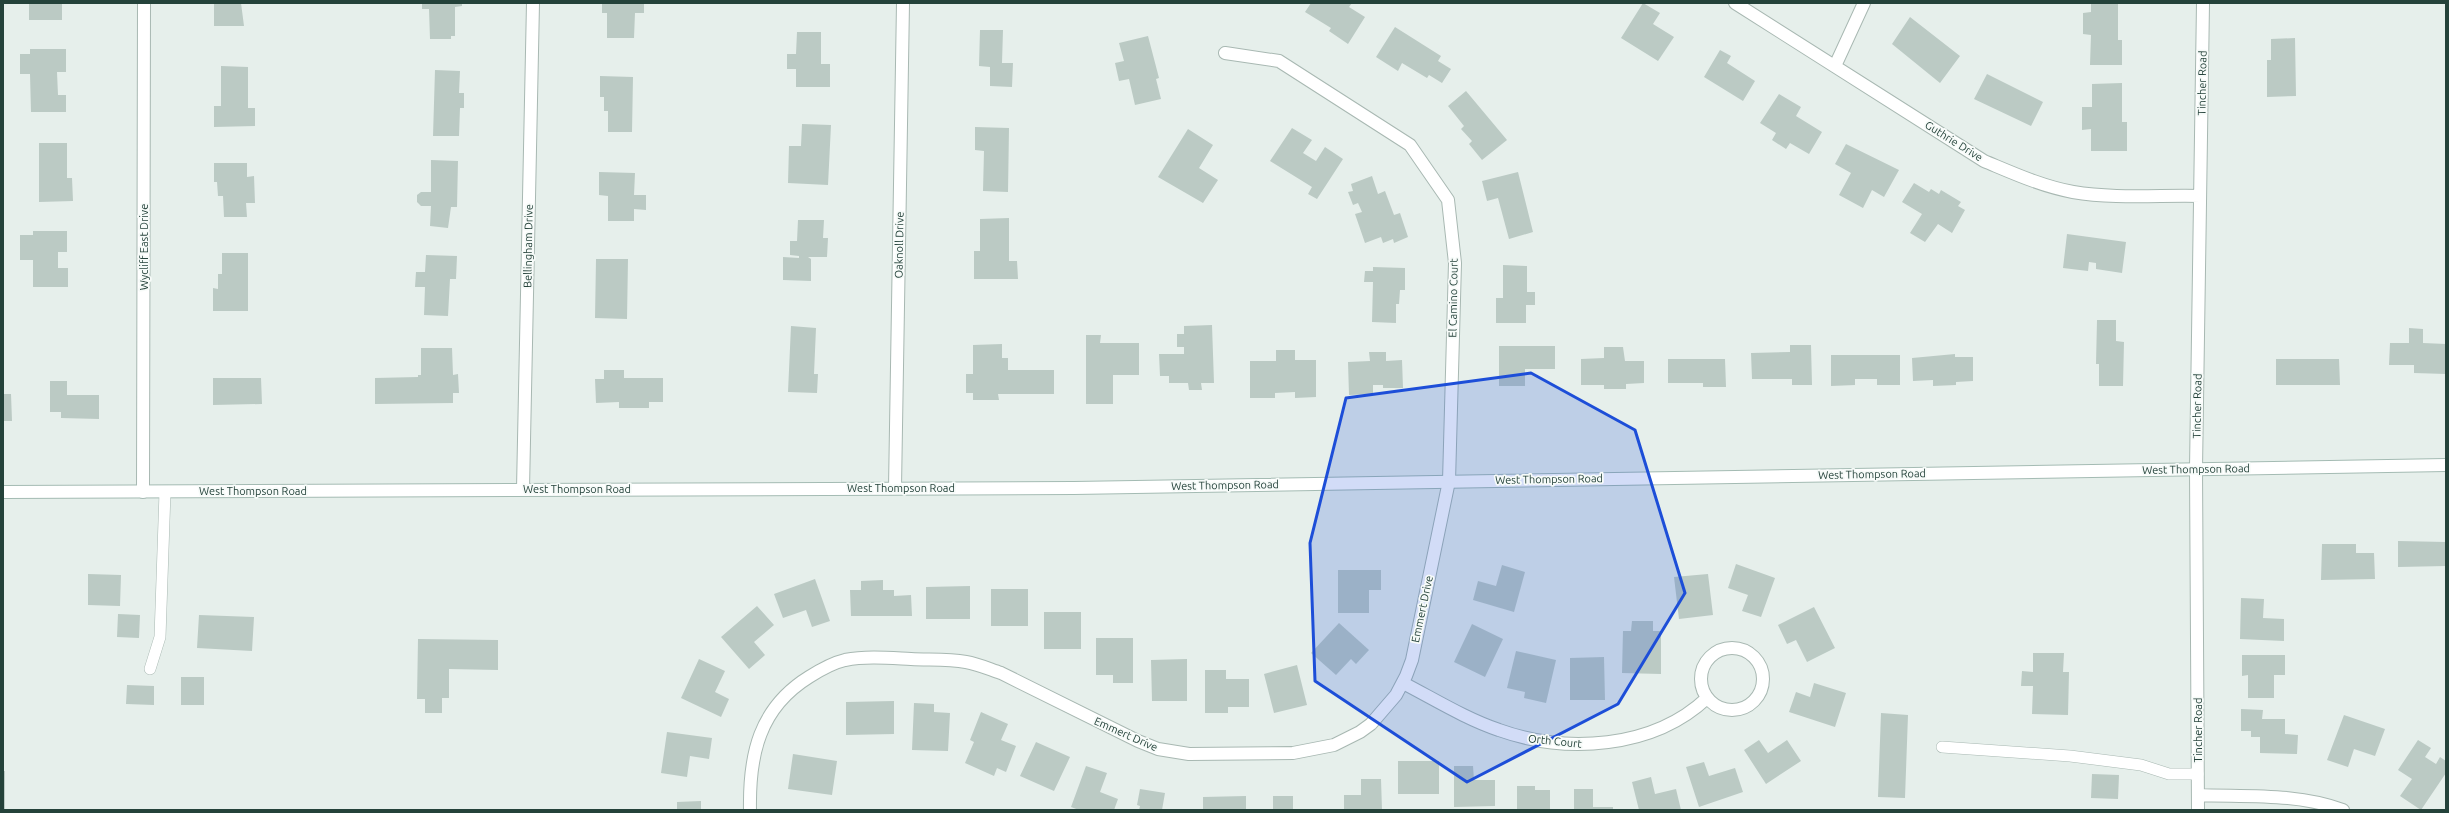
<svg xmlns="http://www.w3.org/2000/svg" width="2449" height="813" viewBox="0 0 2449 813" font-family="Ubuntu,sans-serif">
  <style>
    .building { fill: #bbcac4 }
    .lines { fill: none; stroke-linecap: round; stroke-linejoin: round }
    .lane-casing { stroke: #a8b8b2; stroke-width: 12 }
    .street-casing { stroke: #a8b8b2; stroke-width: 14 }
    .secondary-casing { stroke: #a4bbb3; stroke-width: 14 }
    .lane { stroke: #fff; stroke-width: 11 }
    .street { stroke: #fff; stroke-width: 12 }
    .secondary { stroke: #fff; stroke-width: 12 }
    .marked { fill: #1d4ed8; fill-opacity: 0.2; stroke: #1d4ed8; stroke-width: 3; stroke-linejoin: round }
    .labels { text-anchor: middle; stroke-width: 3.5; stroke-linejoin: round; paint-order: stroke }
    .street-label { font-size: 11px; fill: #24423a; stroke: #f7fbf9 }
  </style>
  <rect width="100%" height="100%" fill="#e6efeb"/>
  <path class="building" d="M29 3H62V20H29Z
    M214 3H241L244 26H214Z
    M422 3H462V6L455 7V36H451V39H430L429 9H422Z
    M602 3H644V13H635L634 38H607V13H602Z
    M1311 3H1352L1349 7 1365 17 1348 44 1329 31 1331 28 1305 12Z
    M1643 3 1660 13 1653 24 1674 37 1658 61 1621 38Z
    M2091 3H2118V40H2122V65H2090L2091 35 2083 34V13L2091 12Z
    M1910 17 1960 56 1940 83 1892 44Z
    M1395 27 1441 56 1438 61 1451 69 1442 83 1429 75 1427 78 1402 63 1398 71 1376 57Z
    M980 30H1003L1002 63H1013L1012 87 990 86V67L979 66Z
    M797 32H821V64H830V87H796V69H787V54H796Z
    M1148 36 1159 78 1156 79 1161 99 1135 105 1129 79 1119 81 1115 63 1124 61 1119 43Z
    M2295 38 2296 96 2267 97V60H2271V39Z
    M30 49H66V72H57L58 95H66V112H31L30 74H20V54H30Z
    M1720 50 1731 56 1727 63 1755 81 1743 101 1704 77Z
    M221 66 248 67V108H255V126L214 127V106H221Z
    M435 70 460 71 459 93H464V108H460L459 136H433Z
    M1987 74 2043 102 2031 126 1974 99Z
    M600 76 633 77 632 132H608V111H604V97H600Z
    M2122 83V122H2127V151H2091V129L2082 130V107H2092V84Z
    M1466 91 1507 140 1482 160 1469 144 1472 141 1461 129 1464 126 1448 106Z
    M1779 94 1801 107 1796 116 1822 132 1809 154 1790 143 1786 149 1772 140 1776 133 1760 123Z
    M802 124 831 125 828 185 788 183 789 146H801Z
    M975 127 1009 128 1008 192 983 191 984 151 975 150Z
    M1292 128 1312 140 1303 153 1316 161 1325 147 1343 159 1317 199 1308 194 1312 187 1270 161Z
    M1188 129 1213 145 1199 168 1218 180 1203 203 1158 177Z
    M39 143H67V178H72L73 201 39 202Z
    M1846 144 1899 170 1884 197 1872 190 1863 208 1839 195 1851 173 1835 164Z
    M431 160 458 161 457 207H451L448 228 430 226 431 206H421L417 202V195L421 192H431Z
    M214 163H247V177L254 176 255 203H246L247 217H224L223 196H218L217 182H214Z
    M599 172 635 173 634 195H646V210L634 209V221H608V196L599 195Z
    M1518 172 1533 232 1509 239 1498 198 1487 201 1482 181Z
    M1372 176 1378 194 1385 191 1394 215 1400 213 1408 237 1394 243 1393 239 1383 243 1381 237 1365 243 1355 214 1362 212 1358 203 1353 205 1348 192 1353 191 1351 184Z
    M1914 183 1929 192 1931 189 1939 194 1941 190 1961 202 1958 206 1965 210 1952 233 1938 224 1925 242 1910 233 1922 214 1902 202Z
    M1009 218V261H1017L1018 279H974V251H980V219Z
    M798 220H824L823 238H828L827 257H808L811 259V281L783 280V257L799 258V256L790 255V241H797Z
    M33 231H67V252H58V268H68V287H33V260H20V235H33Z
    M2067 234 2126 242 2122 273 2096 269V263L2089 262 2088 271 2063 268Z
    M222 253H248V311H213V288L218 289V274H222Z
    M426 255 457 256 456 279H450L448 316 424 315 425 287H415L416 272H425Z
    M596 259H628L627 319 595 318Z
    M1503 265 1527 266V292H1535V305H1526V323H1496V298H1503Z
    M1373 267 1405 268V290H1400L1399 304H1396V323L1372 322 1373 282H1364L1365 271H1373Z
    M2097 320H2116V341L2124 342 2123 386H2099V364H2096Z
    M1212 325 1214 383H1201L1202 390H1189L1188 383H1169V376H1160L1159 354H1184V347H1177V334H1184V326Z
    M791 326 816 328 814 374H818L817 393 788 392Z
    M2409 328 2423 329V343L2446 344V374L2414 373V365H2389L2390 343H2409Z
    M1086 335H1101L1100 343H1139V375H1113V404H1086Z
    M1002 344V358H1008V370H1054V394H998L999 400H973V393H966V374H973V345Z
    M1790 345H1811L1812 385H1792V379H1752L1751 353 1790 352Z
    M1499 346H1555V369H1525V386H1499Z
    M1604 347H1623L1625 361H1644V383L1626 384V389H1604V385H1581V359L1604 358Z
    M421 348H452L453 375 458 374 459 393H453V403L375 404V378L418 377V375H421Z
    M1276 350H1295V360H1316V397L1295 398V392L1275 393V398H1250V361H1276Z
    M1369 352H1386V361L1402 360 1403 388H1383V385H1373V394L1349 395 1348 362 1370 361Z
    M1955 354V357H1973V381L1956 382V385L1933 386V380L1913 381 1912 358Z
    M1831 355H1900V385H1877V379H1855V385L1831 386Z
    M1668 359H1725L1726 387H1703V383H1668Z
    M2276 359H2339L2340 385H2276Z
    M604 370H624V378H663V402H649V408H619V402L596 403 595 379H604Z
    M213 378H261L262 404 213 405Z
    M50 381H67V395H99V419L61 418V412H50Z
    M3 394H11L12 421H3Z
    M2398 541 2446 542V566L2398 567Z
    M2322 544H2356V553H2374L2375 579 2321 580Z
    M1736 564 1775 578 1761 617 1742 611 1748 595 1728 588Z
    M1502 565 1525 572 1514 612 1473 600 1478 581 1496 586Z
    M1338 570H1381V590H1369V613H1338Z
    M88 574 121 575 120 606 88 605Z
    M1708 574 1713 615 1679 619 1674 577Z
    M815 579 830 621 812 627 806 610 783 618 774 594Z
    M883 580V590H894V596L911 595 912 616H851L850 590H861V581Z
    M970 586V619H926V587Z
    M991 589H1028V626H991Z
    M2241 598 2264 599 2263 618 2284 619V641L2240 639Z
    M757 606 774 625 754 642 765 655 749 669 721 637Z
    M1814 607 1835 648 1807 662 1796 640 1787 644 1778 625Z
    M1044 612H1081V649H1044Z
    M118 614 140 615 139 638 117 637Z
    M199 615 254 617 252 651 197 648Z
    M1632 621H1653V631H1661V674L1622 673 1623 631H1631Z
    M1339 623 1369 650 1356 664 1351 659 1336 675 1311 653Z
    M1472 624 1503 639 1485 677 1454 662Z
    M1096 638H1133V683H1113V675H1096Z
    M418 639 498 640V670L449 669V698H442V713H425V699H417Z
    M1516 651 1556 660 1546 703 1524 698 1525 692 1507 688Z
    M2033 653H2064L2063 672H2069L2068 715 2032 714 2033 686H2021L2022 671 2033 672Z
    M2242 655H2285V675H2274V698H2248V675L2242 676Z
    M1604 657 1605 700H1570V658Z
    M699 659 725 671 715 692 729 699 721 717 681 698Z
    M1187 659V701H1152L1151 660Z
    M1297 665 1307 705 1274 713 1264 674Z
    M1205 670H1226V679H1249V707H1228V713H1205Z
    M181 677H204V705H181Z
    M1814 683 1846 693 1835 727 1789 712 1796 692 1810 697Z
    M127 685 154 686V705L126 704Z
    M894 701V734L846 735V702Z
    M914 703 934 704V712L950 713 948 751 912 750Z
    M2241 709 2263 710 2262 719H2285V734L2298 735 2297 754 2260 753V737H2251V731H2241Z
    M981 712 1008 724 1001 740 1016 746 1006 772 997 768 994 776 965 763 974 742 970 740Z
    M1881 713 1908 715 1905 798 1878 797Z
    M2344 715 2385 729 2375 756 2354 749 2348 767 2327 760Z
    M667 732 712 738 709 759 690 756 687 777 661 773Z
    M1759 740 1768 753 1787 740 1801 761 1766 784 1744 750Z
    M2418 740 2431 748 2425 757 2436 764 2440 757 2446 761V773L2421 810 2400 796 2412 779 2398 770Z
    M1036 742 1070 757 1054 791 1020 776Z
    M793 754 837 761 832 795 788 789Z
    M1398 761H1439V794H1398Z
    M1704 762 1709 776 1735 768 1743 792 1699 807 1686 767Z
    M1086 766 1107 773 1100 792 1118 799 1114 810H1079L1071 807Z
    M1454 766H1473L1474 780H1495V806L1454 807Z
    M3 771H5V810H3Z
    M2092 774 2119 775 2118 799 2091 798Z
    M1651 777 1655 794 1676 789 1681 810H1639L1632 782Z
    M1361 779H1381L1382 810H1344V795H1361Z
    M1517 786H1535V790H1550V810H1517Z
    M1140 789 1165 793 1162 810H1139L1140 806 1137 805Z
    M1574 789H1593V807H1613V810H1574Z
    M1246 796V810H1203V797Z
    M1273 796H1293V810H1273Z
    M701 801V810H677V802Z"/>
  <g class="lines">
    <g class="lane-casing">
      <path id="lane" d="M150 669 160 637 165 492
        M1942 747 2070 756 2141 765 2169 774H2198"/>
    </g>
    <g class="street-casing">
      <path id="street" d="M1735 3 1984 161C2013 173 2041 186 2073 192 2114 199 2159 195 2200 196
        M1835 66 1864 3
        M895 488 903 3
        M523 489 533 3
        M143 492 144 3
        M1701 679a31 31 0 1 1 62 0a31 31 0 1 1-62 0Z
        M1403 683C1434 699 1466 719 1499 730 1566 754 1653 749 1707 698
        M2198 795C2246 797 2298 793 2343 810
        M750 810C749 755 759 708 809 677 820 670 832 663 845 660 867 656 889 658 911 659 929 660 948 659 966 662 978 664 989 669 1001 673L1138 741 1158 749 1189 754 1293 753 1334 745 1360 732 1371 724 1396 695 1406 676 1412 660 1449 481 1455 263 1448 200 1410 145 1279 61 1225 53
        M2198 810 2196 469 2203 3"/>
    </g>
    <g class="secondary-casing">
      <path id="secondary" d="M3 492 1074 488 2446 465"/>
    </g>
    <use href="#lane" class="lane"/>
    <use href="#street" class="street"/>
    <use href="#secondary" class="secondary"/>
  </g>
  <path class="marked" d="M1531 373 1635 430 1685 593 1618 704 1467 782 1315 681 1310 543 1346 398Z"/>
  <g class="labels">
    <g class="street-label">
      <text transform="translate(2202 83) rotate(-89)" y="4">Tincher Road</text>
      <text transform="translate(1954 141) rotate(32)" y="4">Guthrie Drive</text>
      <text transform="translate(899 245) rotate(-89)" y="4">Oaknoll Drive</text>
      <text transform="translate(528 246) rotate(-89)" y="4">Bellingham Drive</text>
      <text transform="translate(144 247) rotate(-90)" y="4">Wycliff East Drive</text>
      <text transform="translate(1453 298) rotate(-89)" y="4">El Camino Court</text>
      <text transform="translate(2197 406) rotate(-89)" y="4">Tincher Road</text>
      <text transform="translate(2196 469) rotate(-1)" y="4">West Thompson Road</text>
      <text transform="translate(1872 474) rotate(-1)" y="4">West Thompson Road</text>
      <text transform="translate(1549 479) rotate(-1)" y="4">West Thompson Road</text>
      <text transform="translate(1225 485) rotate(-1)" y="4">West Thompson Road</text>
      <text x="901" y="492">West Thompson Road</text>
      <text x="577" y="493">West Thompson Road</text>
      <text x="253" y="495">West Thompson Road</text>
      <text transform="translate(1422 609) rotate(-78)" y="4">Emmert Drive</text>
      <text transform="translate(2198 730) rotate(-90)" y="4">Tincher Road</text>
      <text transform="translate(1126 734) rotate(24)" y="4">Emmert Drive</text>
      <text transform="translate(1555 741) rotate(6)" y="4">Orth Court</text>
    </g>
  </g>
  <rect width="2449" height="813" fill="none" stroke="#24423a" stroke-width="8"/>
</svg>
